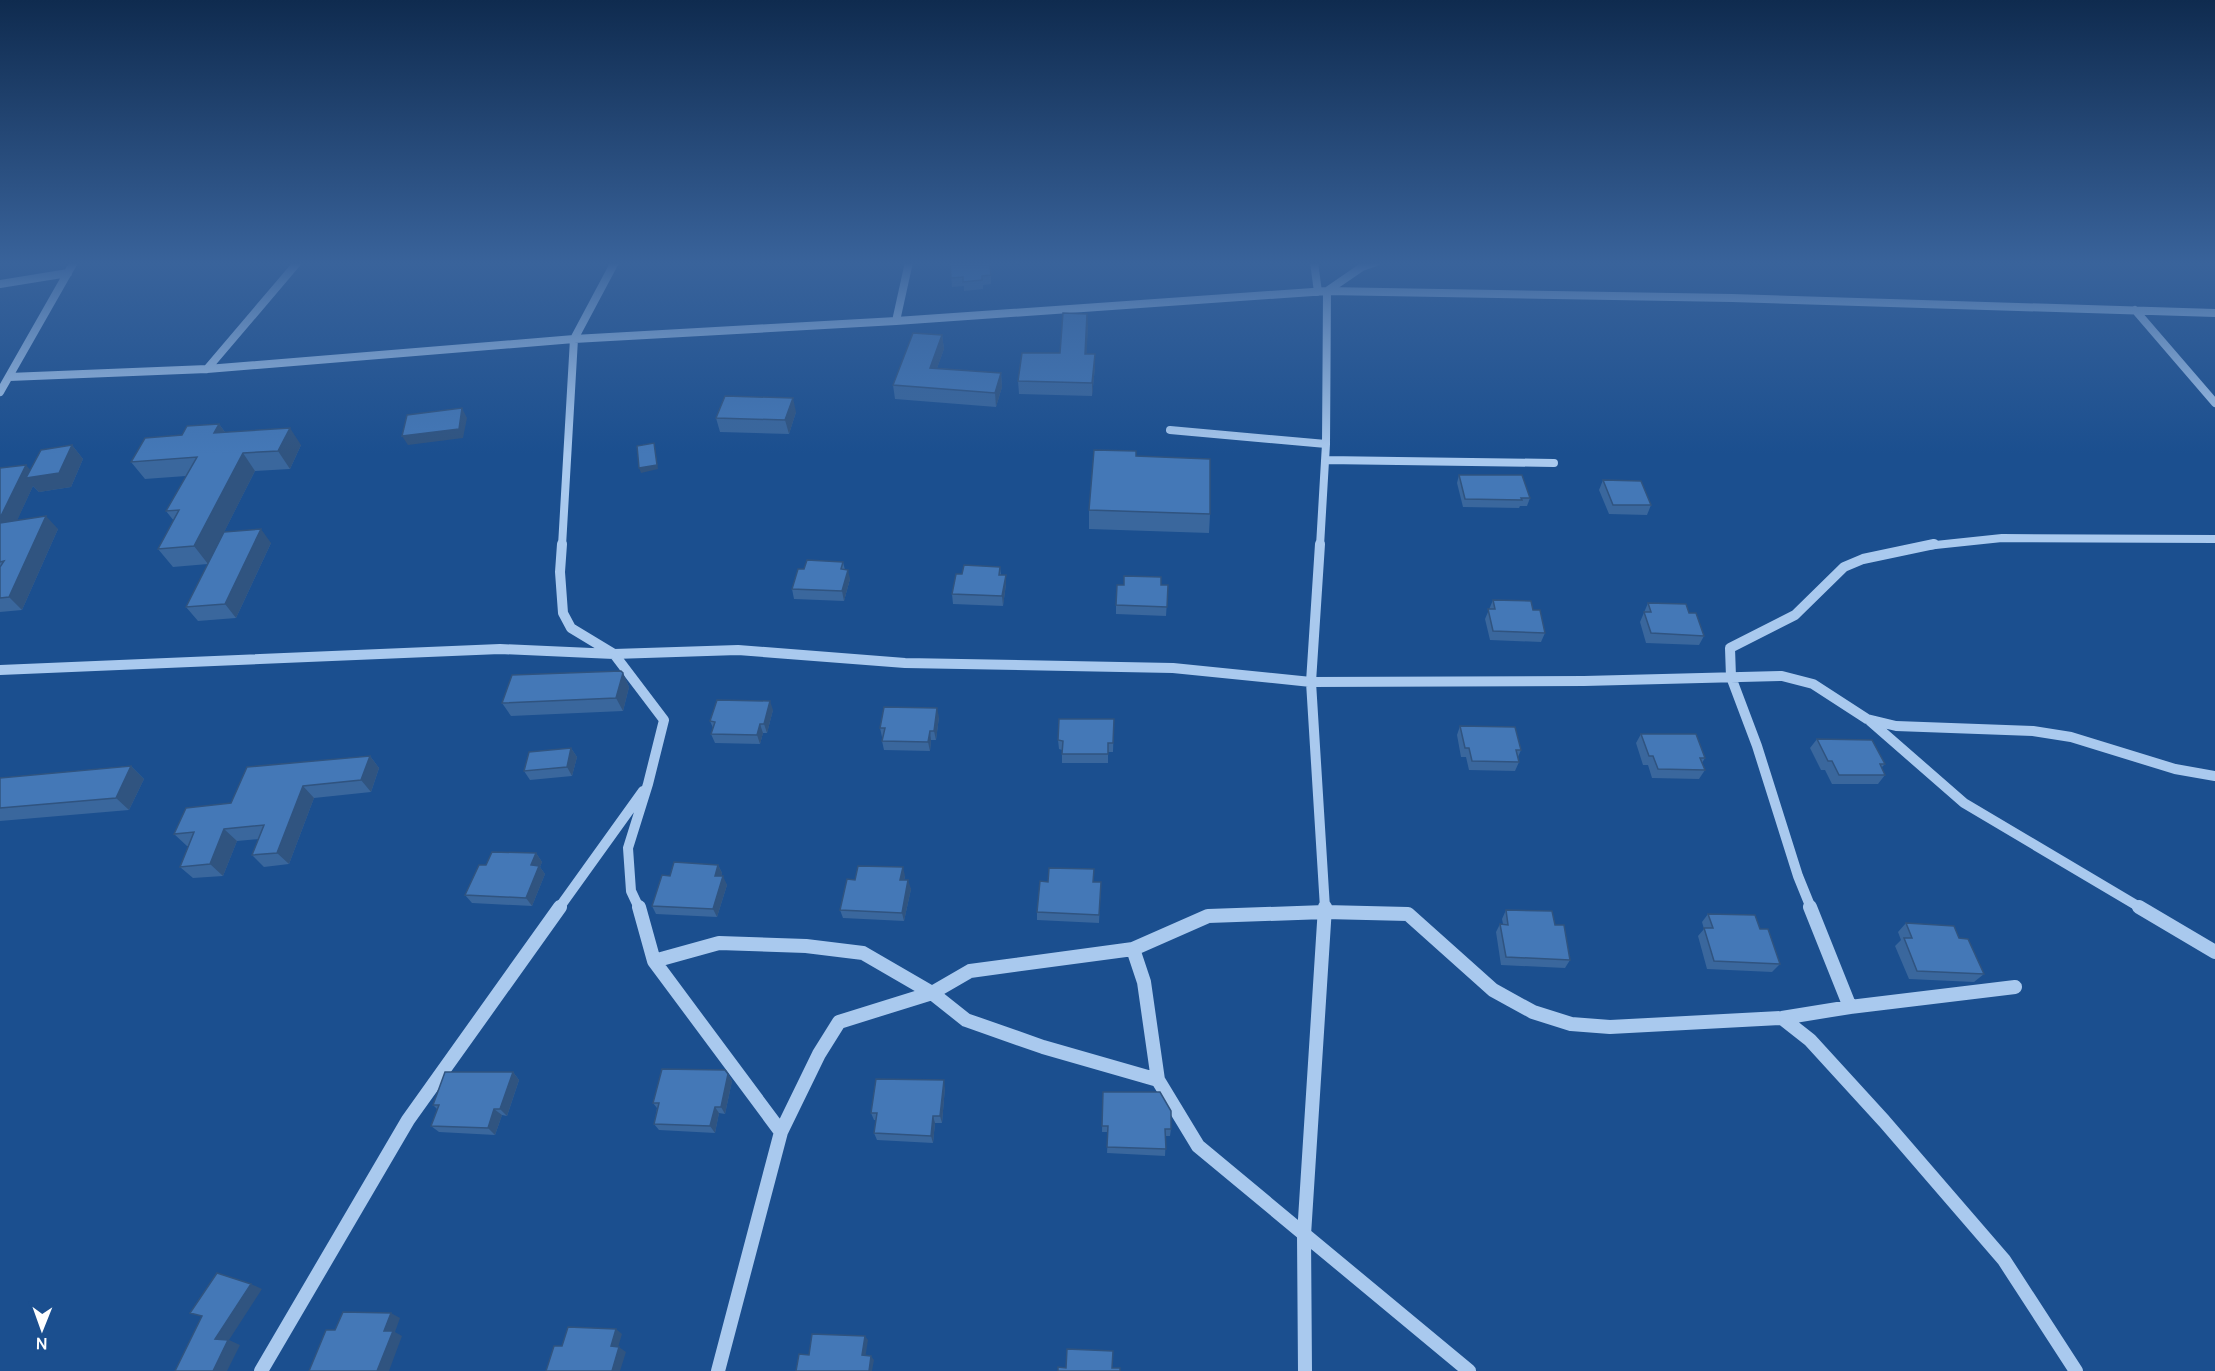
<svg xmlns="http://www.w3.org/2000/svg" width="2215" height="1371" viewBox="0 0 2215 1371" font-family="Manrope,sans-serif">
  <style>
    .lines { fill: none; stroke-linecap: round; stroke-linejoin: round }
    .minor-far2 { stroke: #a9c9ee; stroke-width: 8 }
    .minor-far1 { stroke: #a9c9ee; stroke-width: 10 }
    .minor { stroke: #a9c9ee; stroke-width: 14 }
    .wall { fill: #3a679d }
    .shaded-wall { fill: #305480 }
    .building { fill: #4478b7; stroke: #305480; stroke-width: 1.5 }
  </style>
  <rect width="100%" height="100%" fill="#1b4f8f"/>
  <g class="lines">
    <path class="minor-far2" d="M1314 262 1318 292
      M0 284 68 273
      M1327 291 1362 267 1376 262
      M2135 310 2215 403
      M896 321 909 262
      M207 369 298 262
      M9 377 207 369 574 339 896 321 1327 291 1732 298 2215 313
      M0 392 74 262
      M1170 430 1326 444
      M1325 460 1554 463
      M562 546 574 339 615 262
      M1320 546 1326 444 1327 291
      M1926 546 2002 538 2215 539"/>
    <path class="minor-far1" d="M562 544 560 572 563 613 571 628 614 654 664 720 648 784 628 848 631 891 639 908
      M1320 544 1311 682 1325 908
      M0 670 500 649 614 654 738 650 905 663 1173 668 1311 682 1584 681 1782 676 1813 684 1867 719 1896 726 2033 731 2071 737 2175 769 2215 776
      M1870 721 1964 803 2141 908
      M559 908 643 791
      M1811 908 1798 876 1757 746 1731 677 1730 648 1795 615 1844 567 1863 559 1934 544"/>
    <path class="minor" d="M639 907 654 961 781 1132
      M1810 907 1850 1007
      M2139 907 2215 952
      M1133 949 1144 982 1158 1080 1198 1146 1469 1371
      M654 961 719 943 806 946 863 953 932 993 966 1020 1043 1047 1158 1080
      M1782 1018 1810 1040 1884 1121 2004 1260 2076 1371
      M261 1371 408 1120 560 907
      M718 1371 781 1132 819 1054 839 1022 932 993 970 971 1133 949 1208 916 1325 912 1408 914 1493 990 1533 1012 1571 1024 1610 1027 1782 1018 1850 1007 2015 987
      M1305 1371 1304 1235 1325 907"/>
  </g>
  <path class="wall" d="M950 262 991 275V284L983 285V289L964 291V286L952 287Z
    M1088 326 1086 354H1095V367L1092 396 1019 394 1018 381 1060 353Z
    M942 335 944 349 937 368 1001 373 1002 387 996 407 895 399 893 385Z
    M796 412 789 434 720 432 716 418Z
    M219 424 225 432 301 445 290 469 255 471 224 532 271 543 236 618 198 621 186 607 208 564 173 567 158 549 174 521 166 511 186 476 145 479 131 462 182 435Z
    M72 445 83 459 71 487 39 492 33 486 17 520 58 529 22 610 0 612V468L31 470Z
    M1136 456 1210 514 1209 533 1089 529V510Z
    M1459 475 1530 498 1527 506H1520L1519 508 1463 507 1457 483Z
    M1603 480 1651 505 1647 515 1609 514 1599 490Z
    M843 562 845 570 850 579 844 601 794 599 792 589 804 569Z
    M1000 567 1001 575 1006 584 1003 606 953 604 952 594 962 574Z
    M1168 585 1166 616 1116 614V605Z
    M1493 600 1533 610 1545 633 1541 642 1490 640 1485 619Z
    M1648 603 1689 613 1704 636 1699 645 1646 643 1640 622Z
    M623 673 629 687 623 711 511 716 502 703Z
    M773 710 767 733H763L760 744 715 743 711 734 713 728 710 721Z
    M939 717 936 740H931L930 751 884 750 882 741 883 737H882L880 728Z
    M1114 719 1113 752H1108V763H1062V750L1059 749 1058 740Z
    M1460 726 1521 750 1518 757 1519 762 1515 771 1469 770 1466 757H1461L1457 735Z
    M1641 734 1705 758 1702 763 1705 770 1699 779 1652 778 1648 765H1643L1636 743Z
    M1817 739 1885 764 1881 768 1885 775 1878 784H1832L1825 770H1821L1810 748Z
    M571 748 577 757 572 776 530 780 524 771Z
    M370 756 379 768 371 792 314 798 289 864 264 867 252 855 259 839 237 841 223 876 193 878 180 867 189 846H187L174 834 231 803Z
    M131 766 144 779 129 810 0 821V778Z
    M536 853 542 862 540 867 545 874 532 906 472 903 465 895 486 865Z
    M718 865 722 873 721 876 727 885 717 917 656 914 652 906 670 876Z
    M905 876 904 880 911 889 904 921 843 918 840 910 855 880Z
    M1101 882 1099 923 1037 920V912Z
    M1506 910 1555 925 1570 960 1565 968 1501 965 1496 932 1500 924H1503L1502 919Z
    M1708 914 1760 929 1780 964 1772 972 1707 969 1698 936 1704 929 1702 922Z
    M1906 923 1959 938 1984 974 1974 982 1909 979 1895 946 1901 940 1898 932Z
    M513 1072 519 1080 507 1116 502 1115 495 1135 439 1132 431 1126 437 1109 433 1105Z
    M728 1074 732 1081 725 1114 719 1113 715 1133 659 1130 654 1124 657 1108 653 1103Z
    M945 1087 942 1123H935L933 1143 877 1140 874 1133 876 1120H874L871 1113Z
    M1103 1092 1171 1129 1170 1136H1166L1165 1156 1107 1153 1108 1132H1102Z"/>
  <path class="shaded-wall" d="M1087 314 1088 326 1086 367 1085 354Z
    M942 335 944 349 932 382 930 368Z
    M1095 354V367L1092 396V383Z
    M1001 373 1002 387 996 407 995 393Z
    M793 398 796 412 789 434 785 420Z
    M462 408 467 418 463 438 408 445 402 436Z
    M219 424 232 442 214 433Z
    M290 428 301 445 290 469 278 451Z
    M654 443 655 448 658 469 641 473 639 468Z
    M72 445 83 459 71 487 39 492 33 486 10 536 0 525V518L26 465 37 477Z
    M243 453 255 471 208 564 194 546Z
    M46 516 58 529 22 610 9 597Z
    M261 529 271 543 236 618 225 604Z
    M848 570 850 579 844 601 842 591Z
    M1006 575V584L1003 606 1002 596Z
    M623 673 629 687 623 711 616 698Z
    M770 701 773 710 767 733 764 724Z
    M937 708 939 717 936 740 934 731Z
    M760 724 763 733 760 744 757 735Z
    M930 731 931 740 930 751 928 742Z
    M571 748 577 757 572 776 567 767Z
    M370 756 379 768 371 792 361 780Z
    M131 766 144 779 129 810 116 798Z
    M303 786 314 798 289 864 277 853Z
    M224 829 237 841 223 876 210 864Z
    M536 853 542 862 540 867 545 874 532 906 526 898 531 865Z
    M718 865 722 873 719 884 715 876Z
    M903 867 905 876 902 888 900 880Z
    M723 876 727 885 717 917 713 909Z
    M908 880 911 889 904 921 902 913Z
    M513 1072 519 1080 507 1116 500 1109Z
    M728 1074 732 1081 725 1114 721 1107Z
    M944 1080 945 1087 942 1123 940 1116Z
    M715 1107 719 1113 715 1133 710 1126Z
    M494 1109 502 1115 495 1135 488 1128Z
    M933 1116 935 1123 933 1143 931 1136Z
    M251 1284 262 1289 229 1340 240 1345 227 1371H213L215 1339Z
    M391 1313 400 1318 395 1332 402 1336 389 1371H377L384 1331Z
    M616 1329 622 1334 617 1351 611 1346Z
    M865 1336 868 1340 865 1359 862 1355Z
    M619 1347 626 1352 620 1371H612Z
    M871 1356 874 1360 872 1371H869Z"/>
  <path class="building" d="M950 262H989L991 275 982 276V280L963 282V277L951 278Z
    M1063 313 1087 314 1085 354H1095L1092 383 1018 381 1022 353H1060Z
    M913 333 942 335 930 368 1001 373 995 393 893 385Z
    M725 396 793 398 785 420 716 418Z
    M462 408 459 429 402 436 407 415Z
    M219 424 214 433 290 428 278 451 243 453 194 546 158 549 179 510 166 511 197 457 131 462 145 438 182 435 187 426Z
    M654 443 657 465 639 468 637 446Z
    M72 445 59 473 26 478 41 450Z
    M1094 450 1136 451V456L1210 459V514L1089 510Z
    M26 465 0 518V468Z
    M1459 475H1522L1530 498H1521L1522 500 1465 499Z
    M1603 480 1641 481 1651 505H1613Z
    M46 516 9 597 0 598V567L4 561 0 562V523Z
    M261 529 225 604 186 607 224 532Z
    M807 560 843 562 841 569 848 570 842 591 792 589 798 569H804Z
    M964 565 1000 567 999 575H1006L1002 596 952 594 956 574H962Z
    M1124 576 1161 577V585H1168L1167 607 1116 605 1117 585H1124Z
    M1493 600 1531 601 1533 610H1540L1545 633 1493 631 1488 609H1495Z
    M1648 603 1686 604 1689 613H1696L1704 636 1651 633 1644 612H1651Z
    M621 671 623 673 616 698 502 703 512 675Z
    M717 700 770 701 764 724H760L757 735 711 734 715 722 710 721Z
    M884 707 937 708 934 731H930L928 742 882 741 885 728H880Z
    M1059 719H1114L1113 743H1108V754H1062L1063 741 1058 740Z
    M1460 726 1515 727 1521 750H1516L1519 762 1472 761 1469 748H1465Z
    M1641 734H1696L1705 758H1700L1705 770 1658 769 1653 756H1649Z
    M1817 739 1872 740 1885 764H1880L1885 775H1839L1832 761H1828Z
    M571 748 567 767 524 771 529 752Z
    M370 756 361 780 303 786 277 853 252 855 264 825 224 829 210 864 180 867 194 832 174 834 186 808 231 803 247 767Z
    M131 766 116 798 0 808V778Z
    M492 852 536 853 531 865 539 866 526 898 465 895 479 865H486Z
    M674 862 718 865 715 876H723L713 909 652 906 662 875 670 876Z
    M858 866 903 867 900 880H908L902 913 840 910 847 879 855 880Z
    M1049 868 1094 869 1093 882H1101L1099 915 1037 912 1040 881 1048 882Z
    M1506 910 1552 911 1555 925H1564L1570 960 1506 957 1500 924 1508 925Z
    M1708 914 1755 915 1760 929H1768L1780 964 1714 961 1704 928H1713Z
    M1906 923 1954 926 1959 938 1968 939 1984 974 1917 971 1904 938H1912Z
    M662 1069 725 1070 728 1074 721 1107H715L710 1126 654 1124 659 1103H653Z
    M445 1072H513L500 1109H494L488 1128 431 1126 439 1105H433Z
    M876 1079 944 1080 940 1116H933L931 1136 874 1133 877 1113H871Z
    M1103 1092H1160L1171 1111V1129H1165L1166 1149 1107 1147 1108 1126H1102Z
    M217 1273 251 1284 215 1339 228 1340 213 1371H175L202 1316 190 1313Z
    M343 1312 391 1313 384 1331H393L377 1371H309L326 1330H335Z
    M568 1327 616 1329 611 1346 619 1347 612 1371H546L554 1346H562Z
    M812 1334 865 1336 862 1355 871 1356 869 1371H796L799 1354 809 1355Z
    M1067 1349 1113 1351 1112 1368H1120V1371H1058V1367L1066 1368Z"/>
  <linearGradient id="sky" x2="0" y2="1"><stop stop-color="#0f2b4f"/><stop offset="0.58" stop-color="#39639b"/><stop offset="1" stop-color="#39639b" stop-opacity="0"/></linearGradient>
  <rect width="2215" height="454" fill="url(#sky)"/>
  <g transform="translate(42 1329) rotate(181)" stroke="#1b4f8f" stroke-width="4.5" paint-order="stroke">
  <path d="M0-4.5L10 22L0 15L-10 22Z" fill="#ffffff"/>
  <text y="-9" font-size="16" font-weight="bold" text-anchor="middle" fill="#ffffff">N</text>
  </g>
</svg>
